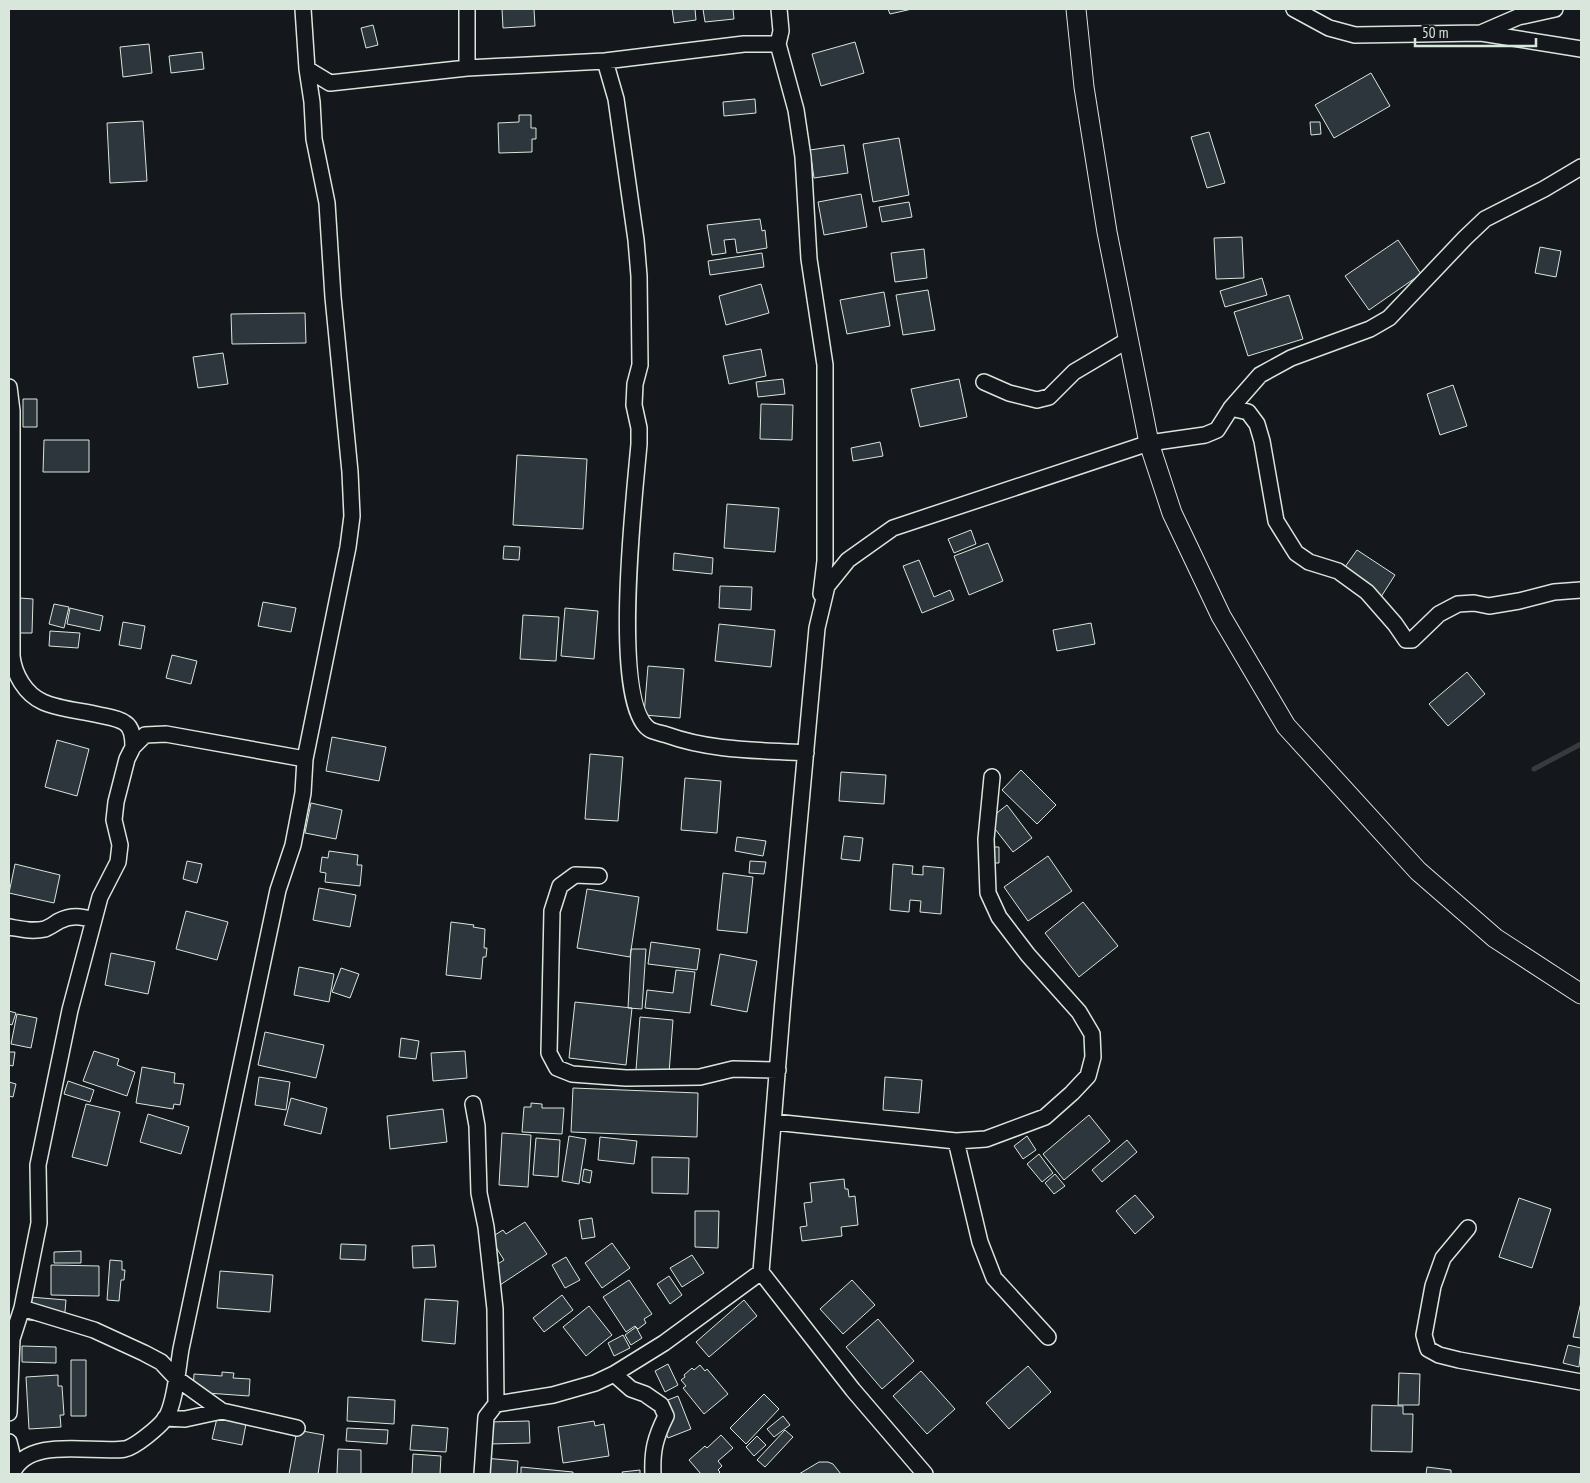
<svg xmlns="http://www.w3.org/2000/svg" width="1590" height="1483" viewBox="0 0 1590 1483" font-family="'PT Sans Narrow',sans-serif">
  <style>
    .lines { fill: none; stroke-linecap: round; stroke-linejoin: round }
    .stream { stroke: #363b3e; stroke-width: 5 }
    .building { fill: #2c363c; stroke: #d8e6dc }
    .minor-casing { stroke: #d8e6dc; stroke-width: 18 }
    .tertiary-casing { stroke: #d8e6dc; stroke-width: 21 }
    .minor { stroke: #14181c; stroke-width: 15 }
    .tertiary { stroke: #14181c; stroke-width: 19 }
  </style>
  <rect width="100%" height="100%" fill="#14181c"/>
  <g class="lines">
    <path class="stream" d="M1534 769 1581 744"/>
  </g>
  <path class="building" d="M502 9H534L535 26 503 28Z
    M672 9H695L696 20 674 23Z
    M703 9H733L734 19 705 22Z
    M888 9H912L890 14Z
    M373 25 378 45 366 48 361 28Z
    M855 42 864 73 821 86 812 54Z
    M149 44 152 73 123 77 120 47Z
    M202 52 204 69 171 73 169 56Z
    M1371 73 1390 106 1334 138 1315 105Z
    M755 99 756 113 724 116 723 102Z
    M519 115H531V128H536V139H532V152L499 153 498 123 519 122Z
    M143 121 147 181 110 183 107 123Z
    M1310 122H1320L1321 134 1311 135Z
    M1209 132 1225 183 1207 188 1191 137Z
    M899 138 909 195 873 202 863 144Z
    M844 145 848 173 814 178 810 150Z
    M861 194 867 227 824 235 818 202Z
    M909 202 912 217 882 222 879 207Z
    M760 219 762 231 765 230 767 248 737 253 735 239 724 240 726 253 712 255 707 225Z
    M1242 237 1244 278 1216 279 1214 238Z
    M1398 240 1421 274 1369 310 1345 276Z
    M1540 247 1561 251 1556 277 1535 273Z
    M924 249 927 278 895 282 891 253Z
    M762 253 764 267 710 275 708 261Z
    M1262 278 1267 295 1225 307 1220 291Z
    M761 284 769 313 726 325 719 296Z
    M928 290 935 330 903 335 896 295Z
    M884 292 890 326 847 334 840 300Z
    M1289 295 1303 339 1248 356 1234 312Z
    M305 313 306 343 232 344 231 314Z
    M761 349 766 376 729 384 723 356Z
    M223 353 228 384 198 388 193 357Z
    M783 379 785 394 758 397 756 382Z
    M959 379 967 417 920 427 911 389Z
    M1453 385 1467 426 1440 435 1427 394Z
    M23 399H37V427H23Z
    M761 404 793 405 792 440 760 439Z
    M44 440H89V472H43Z
    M880 442 883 456 853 461 851 448Z
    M517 455 587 459 583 529 513 525Z
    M727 504 779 508 775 552 724 548Z
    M971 530 976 544 954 553 948 539Z
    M988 543 1003 581 969 595 954 556Z
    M504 546 520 547 519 560 503 559Z
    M1357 550 1395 575 1379 600 1340 574Z
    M674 553 713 558 712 574 673 570Z
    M919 560 934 597 950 590 954 600 922 613 903 566Z
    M720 586 752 587 751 610 719 608Z
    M20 598 33 599 32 633H18Z
    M263 602 296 608 291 632 258 626Z
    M54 604 69 607 64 628 49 624Z
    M70 608 103 616 100 631 67 624Z
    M565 608 598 611 594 659 561 656Z
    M523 615 559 617 556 661 520 659Z
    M123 622 145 626 141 649 119 645Z
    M1091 623 1095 644 1057 651 1053 630Z
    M719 624 775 630 771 667 715 661Z
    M50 631 80 633 78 648 49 646Z
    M172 655 197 661 191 684 166 678Z
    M648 666 684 669 680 718 644 715Z
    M1467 672 1485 694 1448 726 1429 704Z
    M332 737 386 747 379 781 326 771Z
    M57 740 89 749 77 796 45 787Z
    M590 754 623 757 618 821 585 819Z
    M1021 770 1056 805 1037 824 1002 790Z
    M841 772 886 775 884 804 839 801Z
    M685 778 721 781 717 833 681 830Z
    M311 803 342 810 336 839 305 833Z
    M1007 805 1032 838 1013 852 988 820Z
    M844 836 863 838 860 861 841 859Z
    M737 837 766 841 763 856 735 851Z
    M989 847H999V863H989Z
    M329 851 358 855 357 865H362L360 886 325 882 326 873 320 872 322 857 328 858Z
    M1048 856 1072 891 1028 921 1004 887Z
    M187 861 202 864 197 883 183 879Z
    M750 861 766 862 764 874 749 873Z
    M15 864 60 875 54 903 9 893Z
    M893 864 913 866 912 874 923 875V866L944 868 941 914 920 912 921 901 910 900 909 912 890 910Z
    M723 873 753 877 747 933 717 930Z
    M319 888 356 895 350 927 313 920Z
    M587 889 639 897 630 957 577 948Z
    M1083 902 1118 946 1079 977 1045 933Z
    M186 911 228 922 217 960 176 949Z
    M451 922 474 925 473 927 485 929 484 948H487L486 957H483L481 979 446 975Z
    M651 942 700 949 697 970 648 964Z
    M631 949H646L642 1009 628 1008Z
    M111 953 155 962 148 994 105 985Z
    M720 954 757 961 747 1012 711 1005Z
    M299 967 334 974 329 1002 294 995Z
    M341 968 359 974 350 998 332 992Z
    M676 970 695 972 690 1013 645 1008 647 990 673 993Z
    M575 1002 632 1008 626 1065 569 1058Z
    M9 1011 16 1013 12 1025 9 1024Z
    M17 1014 37 1018 31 1048 11 1044Z
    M640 1017 673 1020 669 1073 636 1070Z
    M265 1032 324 1045 316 1078 258 1065Z
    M401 1038 419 1041 416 1059 399 1057Z
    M94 1051 119 1059 117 1065 135 1072 127 1096 83 1081Z
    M465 1051 467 1078 433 1081 431 1053Z
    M9 1052H15L13 1066 9 1065Z
    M142 1067 175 1073 174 1083 184 1084 180 1105 174 1104 173 1109 136 1103Z
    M259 1077 290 1082 286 1110 255 1105Z
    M885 1077 922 1080 919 1113 883 1110Z
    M68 1081 94 1090 90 1102 64 1094Z
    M9 1082 16 1084 13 1097 9 1096Z
    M573 1088 698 1093 697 1137 571 1132Z
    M291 1098 327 1108 321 1134 284 1125Z
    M531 1103 542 1104V1108H564L562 1134 522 1132 524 1107H531Z
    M86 1104 120 1112 107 1166 72 1157Z
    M443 1109 447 1142 390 1149 387 1116Z
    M148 1114 189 1127 181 1154 140 1142Z
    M1089 1115 1110 1141 1064 1180 1043 1154Z
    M502 1133 531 1135 528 1187 499 1185Z
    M569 1136 586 1139 579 1184 562 1181Z
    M1027 1136 1036 1150 1023 1159 1014 1146Z
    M600 1137 637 1141 634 1164 598 1160Z
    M536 1138 560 1140 558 1177 533 1175Z
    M1127 1140 1137 1152 1102 1182 1092 1170Z
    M1039 1154 1053 1173 1042 1182 1027 1164Z
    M652 1157 689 1158 688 1194 652 1193Z
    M584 1169 592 1171 590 1183 582 1181Z
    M1055 1174 1065 1186 1054 1194 1045 1183Z
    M844 1179 845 1189H848L849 1197 855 1196 858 1225 841 1227 842 1236 802 1241 800 1227 807 1226 804 1203 812 1202 810 1183Z
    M1135 1195 1154 1217 1135 1234 1116 1211Z
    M1519 1198 1551 1209 1532 1268 1499 1257Z
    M695 1211H719L718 1248 695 1247Z
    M592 1218 595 1237 582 1239 579 1220Z
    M525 1222 547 1254 500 1285 490 1269 504 1260 490 1238 503 1230 506 1234Z
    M612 1243 630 1268 602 1288 585 1263Z
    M341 1244 366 1245 365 1260 340 1259Z
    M434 1245 436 1267 413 1268 412 1246Z
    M81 1251V1263H54V1252Z
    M692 1255 704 1273 682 1287 670 1268Z
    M566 1257 580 1280 565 1288 552 1265Z
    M110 1260 122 1261V1270H125L124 1280H121L119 1301 107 1300Z
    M51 1265 99 1266V1296L51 1295Z
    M220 1271 273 1275 270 1312 217 1308Z
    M669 1276 682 1295 670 1304 657 1284Z
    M629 1280 652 1314 644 1319 646 1323 638 1329 635 1326 626 1332 603 1297Z
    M852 1280 875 1305 843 1334 820 1309Z
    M562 1295 573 1310 544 1332 533 1318Z
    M30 1297 66 1300 64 1323 28 1320Z
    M425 1299 458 1301 455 1344 422 1341Z
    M744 1300 757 1316 709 1357 696 1342Z
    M1581 1302V1338L1573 1337Z
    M589 1306 612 1335 586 1356 563 1327Z
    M878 1319 914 1361 882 1389 846 1347Z
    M636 1327 642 1338 631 1345 625 1335Z
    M623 1335 630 1348 614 1356 608 1343Z
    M1568 1345 1581 1348 1579 1367 1563 1363Z
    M22 1346 56 1347V1363L22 1362Z
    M71 1360H86V1416H71Z
    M668 1364 678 1385 665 1392 655 1371Z
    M700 1365 705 1371 707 1369 728 1394 704 1414 683 1388 686 1386 681 1380 685 1377 684 1375 692 1368 694 1370Z
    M1028 1366 1051 1392 1009 1429 986 1403Z
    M921 1371 955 1409 927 1434 893 1396Z
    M222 1372 234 1373 233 1378 250 1379 249 1396 193 1392 194 1374 222 1376Z
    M1399 1373 1420 1374 1419 1405H1398Z
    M58 1375V1386H62L64 1415H60L61 1427 29 1429 26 1377Z
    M764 1394 779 1409 746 1444 730 1428Z
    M678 1396 691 1429 668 1438 655 1405Z
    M348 1397 395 1400 394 1424 347 1421Z
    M1372 1405 1403 1406V1414H1413L1412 1452 1371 1451Z
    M783 1416 790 1425 774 1437 767 1429Z
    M217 1418 246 1424 242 1445 212 1439Z
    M529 1421 530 1443 489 1444V1422Z
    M594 1421 595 1426 604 1424 609 1456 563 1463 558 1427Z
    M412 1425 448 1428 446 1452 410 1450Z
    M347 1428 388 1430 387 1444 346 1441Z
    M297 1430 324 1435 318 1474H289Z
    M785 1430 793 1437 765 1467 757 1460Z
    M721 1435 733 1448 718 1461 722 1466 718 1470 720 1472 718 1474H701L689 1460 705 1446 707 1448Z
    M757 1436 766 1445 754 1456 746 1447Z
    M338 1449 361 1450V1474H337Z
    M413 1454 441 1456 440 1474H412Z
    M484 1458 518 1461 517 1474H483Z
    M819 1462H828L833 1464 841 1474H799Z
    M521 1467 573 1472V1474H521Z
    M1427 1467 1451 1470V1474H1426Z
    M640 1470V1474H623L622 1472Z"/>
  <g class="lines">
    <g class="minor-casing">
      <path id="minor" d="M779 9 781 31 778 44 796 110 803 157 809 259 825 365V561L821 594
        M1294 9 1329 28 1355 35 1481 33 1581 49
        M1481 33 1518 17 1555 9
        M605 61 616 99 636 240 639 276 640 365 635 384 634 405 639 428V444C635 492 610 701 649 729 653 732 661 733 667 735 711 751 759 750 806 753
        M467 68V9
        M307 69 330 83 467 68 605 61 744 44H778
        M984 382 1009 393 1037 400 1049 397 1074 372 1128 340
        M9 387 12 411V656C14 674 25 694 43 702 58 709 82 711 99 715 108 717 118 718 125 723 133 728 133 739 133 747
        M1231 408 1248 412 1257 424 1262 441 1276 521 1296 553 1309 562 1338 571 1367 592 1395 624 1406 640H1412L1439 614 1458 604 1474 603 1489 606 1519 601 1554 592 1581 590
        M599 876 575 875 560 886 552 911 549 1053 557 1068 572 1074 626 1078 700 1077 733 1069 778 1070
        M9 927C21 929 32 932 45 929 50 927 54 924 59 921 71 915 81 916 93 920
        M473 1104 477 1126 479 1193 486 1227 495 1309 496 1404
        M774 1122 956 1141 986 1139 1045 1117 1072 1093 1088 1076 1093 1057 1092 1034 1079 1012 1028 955 999 917 988 893 986 839 992 777
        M956 1141 980 1242 994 1278 1048 1337
        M1468 1228 1443 1258 1433 1286 1424 1335 1428 1349 1439 1355 1459 1360 1581 1382
        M761 1272 853 1390 925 1474
        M22 1308 94 1330 144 1353 161 1362 176 1378 222 1411 297 1428
        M614 1374 631 1389 645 1394 661 1405 666 1416C655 1438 652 1451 653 1474
        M9 1413 12 1339 22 1308 39 1223 38 1165 70 1010 100 897 118 862 120 845 114 820 116 802 127 759 133 747 145 735 166 734 305 759
        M165 1418 185 1419 222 1411
        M9 1442 15 1466
        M12 1474C28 1435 93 1454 125 1449 135 1447 158 1428 165 1419 175 1406 178 1366 181 1349L278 890 293 845 303 793 305 759 348 547 352 516 350 472 333 297 327 203 314 139 312 102 307 69 303 9
        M482 1474 486 1417 496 1404 553 1395 595 1383 614 1374 664 1343 761 1272 783 1000 817 628 827 586 848 560 893 528 1149 443 1205 435 1217 430 1231 408 1260 375 1291 358 1370 329 1389 318 1465 238 1485 219 1544 189 1581 167"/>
    </g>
    <g class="tertiary-casing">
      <path id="tertiary" d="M1076 9 1084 87 1107 232 1149 443 1172 513 1221 616 1286 726 1418 871 1495 938 1581 994"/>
    </g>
    <use href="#minor" class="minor"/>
    <use href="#tertiary" class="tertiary"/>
  </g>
  <rect width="1590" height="1483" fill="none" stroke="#d8e6dc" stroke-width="20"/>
  <path d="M1415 38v8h121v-8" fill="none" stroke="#d8e6dc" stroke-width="2.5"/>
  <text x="1422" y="38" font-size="15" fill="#d8e6dc" stroke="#14181c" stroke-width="4" paint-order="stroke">50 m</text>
</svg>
